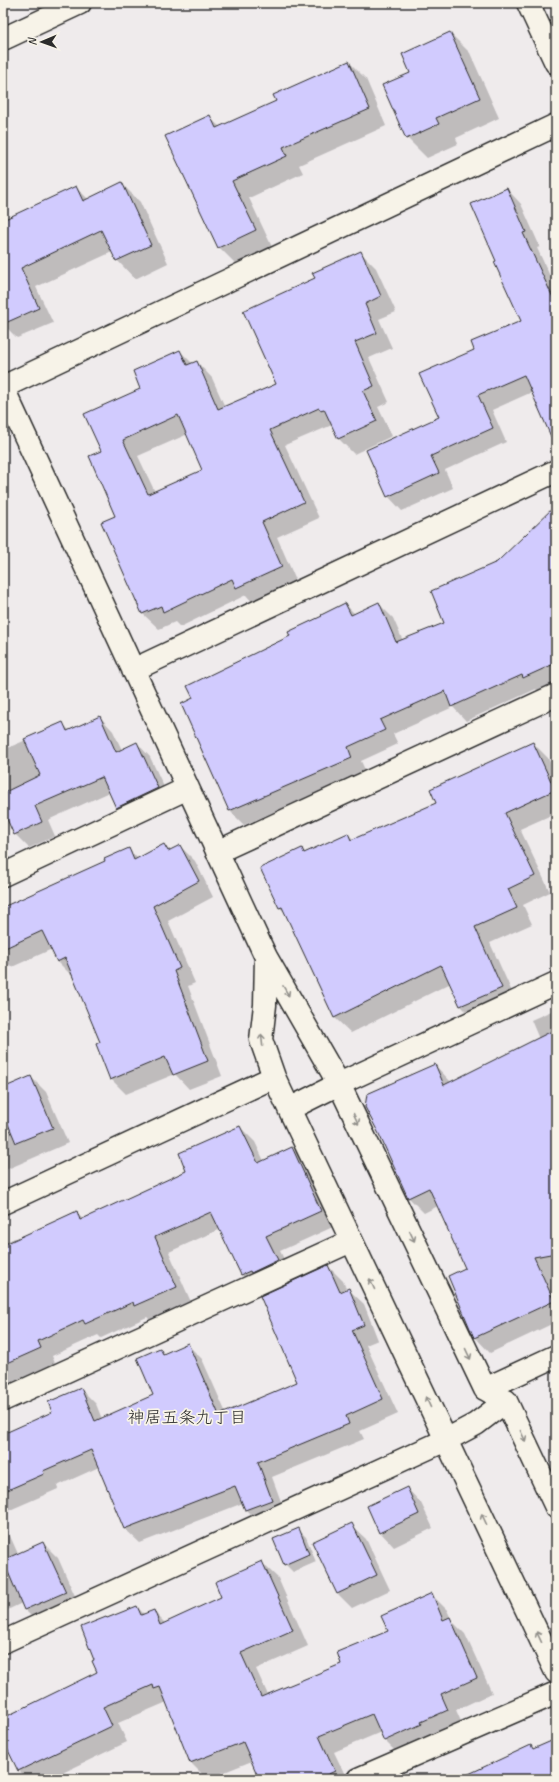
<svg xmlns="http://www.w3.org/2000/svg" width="559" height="1782" viewBox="0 0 559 1782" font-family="Caveat,'Klee One',sans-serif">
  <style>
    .shadow { fill: #0003; fill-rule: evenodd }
    .building { fill: #d1cbfe; stroke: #2b2b2b; fill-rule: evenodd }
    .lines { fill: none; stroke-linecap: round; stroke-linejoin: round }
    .minor-casing { stroke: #2b2b2b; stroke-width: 25 }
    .minor { stroke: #f7f3e8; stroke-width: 22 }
    .oneway { stroke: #918f8a }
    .labels { text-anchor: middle; stroke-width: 3.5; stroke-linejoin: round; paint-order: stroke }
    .neighbourhood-label { font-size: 17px; fill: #2b2b2b; stroke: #f7f3e8 }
  </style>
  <rect width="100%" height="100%" fill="#efebec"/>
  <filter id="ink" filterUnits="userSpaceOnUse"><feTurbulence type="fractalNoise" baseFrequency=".025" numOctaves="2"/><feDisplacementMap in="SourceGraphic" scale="8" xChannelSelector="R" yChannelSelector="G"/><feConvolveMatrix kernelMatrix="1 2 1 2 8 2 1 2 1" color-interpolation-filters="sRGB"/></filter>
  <g filter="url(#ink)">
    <path class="shadow" d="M450 33 470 53 499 118 456 138 458 144 427 158 407 138 412 74Z
      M349 62 366 79 386 126 299 165 303 173 249 198 272 247 236 264 219 247 209 117 220 127 277 101Z
      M121 183 140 202 168 263 135 279 117 260 112 252 36 287 53 323 17 338 3 324V221L76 187 88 199Z
      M507 189 521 204 540 247 537 248 556 289V441L532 392 492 410 506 442 445 470 453 488 402 511 388 496 440 418 475 351 522 321 497 261Z
      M360 252 376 268 396 312 379 319 392 348 369 358 389 402 378 407 392 436 354 454 339 439 332 425 285 445 319 518 277 537 297 583 253 603 246 595 180 627 175 622 159 629 143 614 102 522 116 516 102 451 142 389 180 351 193 364 197 362 212 378 225 407 278 384 316 279ZM188 434 204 471 155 492 138 456Z
      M556 507V683L538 691 536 689 466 721 453 707 393 734 398 744 361 761 366 772 244 825 230 811 194 698 345 604 355 614 379 604 393 618 403 641 446 623 498 563Z
      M100 717 113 731 122 750 137 743 150 757 171 802 131 821 117 807 110 792 48 820 55 836 29 848 15 834 3 811V750L63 724 70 731Z
      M533 743 548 758 556 775V813L520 829 550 892 523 905 532 924 490 943 517 1003 476 1021 461 1006 451 983 351 1033 335 1018 287 914 280 908 261 868 302 849 306 853 348 834 354 840 437 803Z
      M164 845 170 851 180 846 195 861 213 897 168 921 195 983 188 986 222 1076 189 1089 175 1074 126 1094 111 1079 102 1043 74 976 73 977 57 961 52 949 12 967 6 962 3 963V908L106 862 129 849 138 859Z
      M556 1009V1322L490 1353 475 1337 466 1268 438 1206 424 1213 408 1197 435 1065 451 1082 539 1039 531 1020Z
      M31 1077 46 1092 68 1143 3 1171V1089Z
      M240 1127 255 1142 264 1161 292 1148 307 1163 335 1226 280 1251 292 1275 257 1290 242 1275 220 1229 169 1252 191 1302 150 1320 147 1317 101 1338 98 1335 52 1356 55 1363 3 1386V1243L15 1238 17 1240 76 1213 83 1219 188 1172Z
      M328 1266 343 1281 347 1291 349 1290 364 1304 378 1340 366 1345 398 1414 360 1431 364 1439 272 1477 286 1515 261 1525 246 1510 243 1503 140 1543 125 1529 99 1467 57 1486 58 1489 3 1513V1435L53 1413 81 1389 96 1404 102 1419 155 1396 159 1349 165 1354 187 1344 202 1359 226 1413 299 1382Z
      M407 1488 421 1503 433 1528 394 1547 380 1532Z
      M3 1520 18 1554 43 1543 58 1558 80 1607 40 1625 25 1610 22 1603 3 1612Z
      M351 1525 366 1539 390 1590 352 1608 338 1594 313 1543Z
      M299 1530 306 1537 316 1562 293 1572 285 1564Z
      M262 1563 278 1578 308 1646 256 1669 268 1695 343 1664 389 1631 431 1594 447 1610 452 1621 465 1634 492 1693 456 1710 463 1726 401 1757 385 1741 381 1732 334 1752 347 1779H260L252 1761 207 1779 191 1763 167 1702 118 1723 127 1742 50 1779H27L19 1770 3 1737V1719L99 1673 107 1619 137 1607 145 1615 153 1611 166 1624 223 1598Z"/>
    <path class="building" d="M450 32 480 98 436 118 439 124 406 139 382 85 410 73 402 54Z
      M349 61 370 109 283 147 287 156 232 181 256 230 218 248 165 136 210 115 216 128 276 101 273 95Z
      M122 182 151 245 116 261 101 230 21 268 39 308 3 324V220L76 186 83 201Z
      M507 188 526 232 523 233 556 304V448L524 375 478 395 493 428 431 456 439 473 387 497 366 450 439 417 419 374 474 350 471 342 521 321 494 262 496 261 471 204Z
      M361 251 381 296 365 304 377 333 355 342 374 386 363 391 377 421 338 439 324 409 320 410 319 408 270 430 304 502 262 522 282 567 236 588 232 579 163 612 161 606 142 614 101 522 115 516 89 456 101 451 84 414 140 389 133 371 180 350 187 365 197 361 218 409 276 384 243 311 315 278 312 273ZM178 415 202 470 148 494 123 440Z
      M556 505V663L523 678 522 675 451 707 445 691 380 720 385 730 348 747 352 758 229 811 181 704 193 698 187 686 290 636 288 632 322 616 321 615 345 603 351 615 379 602 396 642 444 623 431 591 497 562Z
      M100 716 116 752 137 742 158 788 116 808 102 777 35 806 42 822 14 835 3 810V793L40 775 24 739 63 722 67 731Z
      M533 742 555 790 505 813 535 876 508 889 517 908 475 927 502 988 460 1006 441 965 334 1018 282 907 279 908 260 868 302 848 304 853 348 833 351 840 436 803 430 789Z
      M164 844 168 851 180 845 199 881 153 906 180 968 174 971 208 1061 173 1075 165 1057 110 1080 96 1044 100 1042 65 958 57 962 42 931 3 949V907L105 861 104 859 129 848 134 860Z
      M556 1029V1253L534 1257 554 1301 474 1338 448 1276 465 1268 429 1188 408 1198 379 1134 365 1107 367 1094 435 1064 444 1085Z
      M31 1076 53 1128 16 1143 3 1112V1088Z
      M240 1126 258 1163 292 1147 321 1211 266 1236 278 1260 251 1273 250 1271 241 1275 211 1212 155 1237 177 1287 134 1306 133 1302 85 1324 83 1320 38 1341 41 1348 3 1365V1245L77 1211 80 1220 186 1171 179 1153Z
      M328 1265 340 1292 349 1288 364 1325 352 1330 383 1399 346 1416 349 1424 258 1462 272 1500 245 1510 235 1486 124 1529 91 1450 43 1471 44 1474 3 1492V1434L52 1412 48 1402 81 1388 95 1421 153 1395 137 1358 160 1348 163 1354 188 1343 219 1415 297 1382 260 1296Z
      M407 1487 419 1514 379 1533 367 1506Z
      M352 1523 377 1575 337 1594 312 1542Z
      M299 1528 309 1554 284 1565 273 1539Z
      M43 1542 66 1592 24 1610 3 1560Z
      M262 1561 293 1630 241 1653 261 1697 341 1664 337 1652 388 1631 381 1616 432 1593 443 1620 450 1617 477 1678 441 1694 448 1710 421 1722 422 1724 384 1741 372 1714 319 1736 335 1771 318 1779H259L243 1742 190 1763 160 1687 154 1689 153 1685 103 1707 112 1726 18 1771 3 1740V1718L97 1672 92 1661 94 1660 81 1627 106 1617 107 1618 137 1606 141 1615 154 1610 160 1625 221 1597 215 1582Z
      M556 1739V1779H458L531 1745 533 1749Z"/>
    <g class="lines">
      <g class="minor-casing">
        <path id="minor" d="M528 3 556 63
          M3 39 80 3
          M3 387 556 125
          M3 388 266 957 339 1084 485 1389 506 1401 556 1507
          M133 670 556 471
          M217 852 556 695
          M3 875 188 788
          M266 957 265 1005 261 1040 274 1077 556 1672
          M289 1109 339 1084 556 983
          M3 1203 274 1077
          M485 1389 556 1356
          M3 1400 351 1241
          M3 1642 446 1440 476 1424 506 1401
          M358 1779 556 1693"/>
      </g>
      <use href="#minor" class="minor"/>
    </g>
    <defs><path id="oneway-shaft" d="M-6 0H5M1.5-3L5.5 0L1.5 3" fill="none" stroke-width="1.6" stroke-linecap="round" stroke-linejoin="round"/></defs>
    <g class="oneway">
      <use href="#oneway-shaft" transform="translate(286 991) rotate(60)"/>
      <use href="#oneway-shaft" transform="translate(262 1040) rotate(-96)"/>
      <use href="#oneway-shaft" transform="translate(356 1119) rotate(65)"/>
      <use href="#oneway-shaft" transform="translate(412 1236) rotate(65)"/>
      <use href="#oneway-shaft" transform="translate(372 1284) rotate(-115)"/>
      <use href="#oneway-shaft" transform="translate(468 1354) rotate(65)"/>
      <use href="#oneway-shaft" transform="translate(428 1402) rotate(-115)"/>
      <use href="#oneway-shaft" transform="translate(523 1436) rotate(65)"/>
      <use href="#oneway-shaft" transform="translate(484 1519) rotate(-115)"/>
      <use href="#oneway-shaft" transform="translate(539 1637) rotate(-115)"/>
    </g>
  </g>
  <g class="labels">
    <g class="neighbourhood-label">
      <text x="187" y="1423">神居五条九丁目</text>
    </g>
  </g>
  <rect width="559" height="1782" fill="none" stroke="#f7f3e8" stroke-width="16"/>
  <rect x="8" y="8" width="543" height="1766" fill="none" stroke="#2b2b2b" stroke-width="1.5" filter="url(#ink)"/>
  <g transform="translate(42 42) rotate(268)" stroke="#f7f3e8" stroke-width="3" paint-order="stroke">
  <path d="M0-3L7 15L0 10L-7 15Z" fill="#2b2b2b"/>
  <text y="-6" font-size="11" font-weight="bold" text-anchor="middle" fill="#2b2b2b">N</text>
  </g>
</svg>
